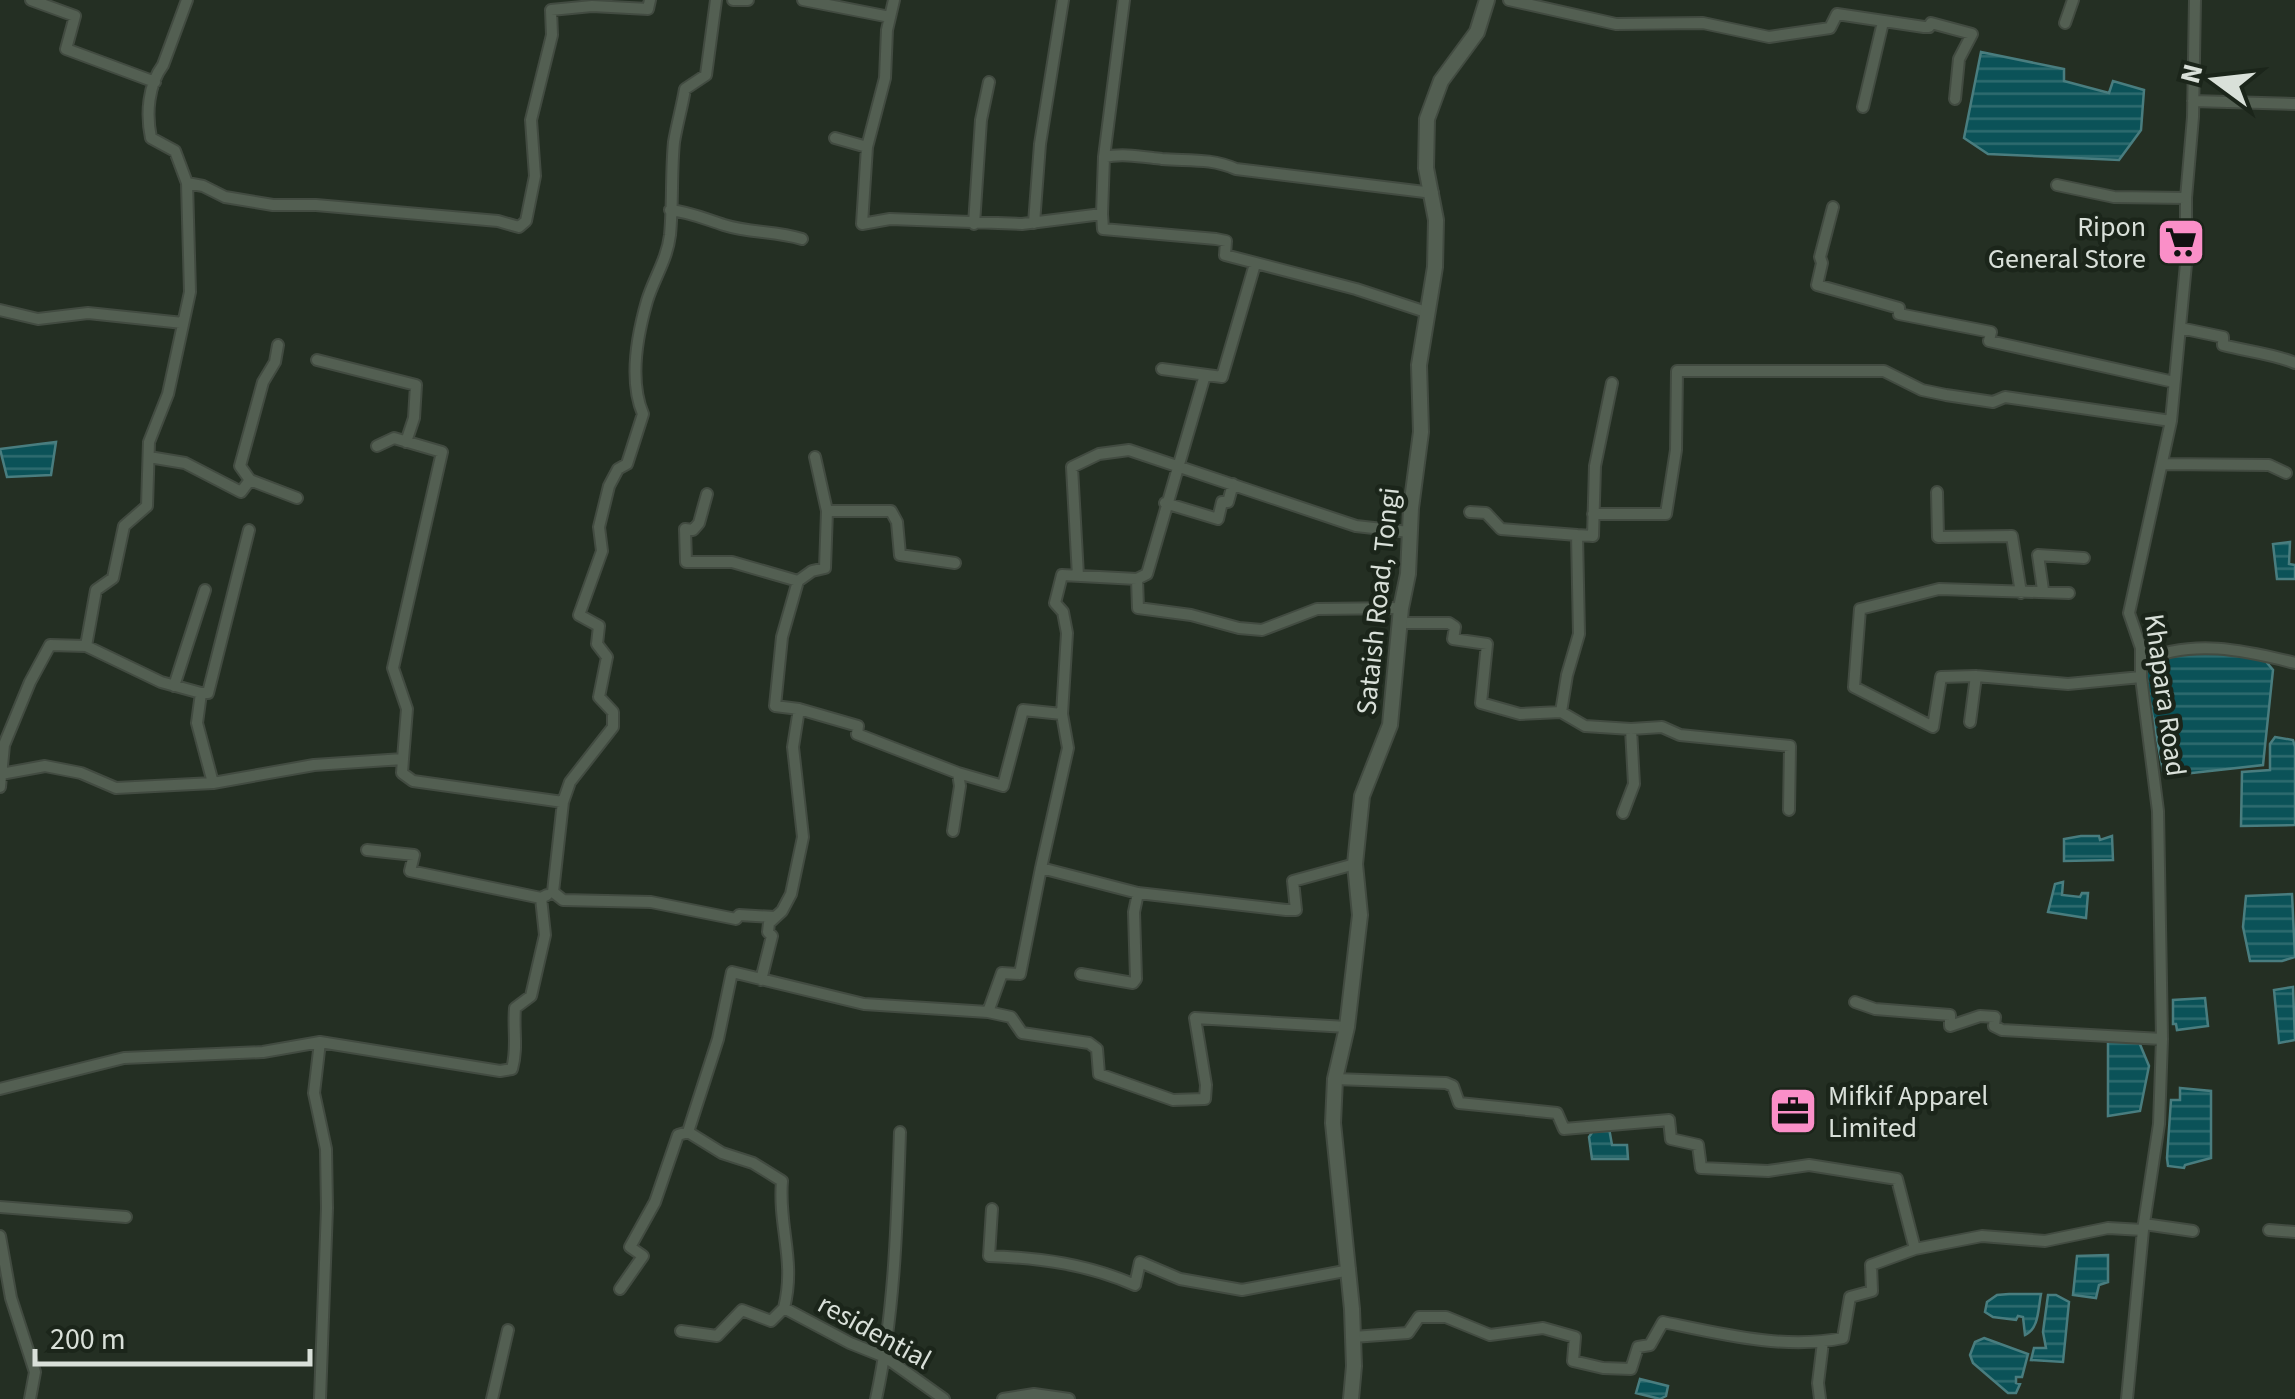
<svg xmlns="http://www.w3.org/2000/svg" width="2295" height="1399" viewBox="0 0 2295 1399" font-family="'Source Sans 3',sans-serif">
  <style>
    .water { fill: url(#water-rules); stroke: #497d7f; stroke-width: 2.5 }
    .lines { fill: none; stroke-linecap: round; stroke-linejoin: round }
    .street-casing { stroke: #424b41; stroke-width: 14 }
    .secondary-casing { stroke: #424b41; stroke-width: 18 }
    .street { stroke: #535f52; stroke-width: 10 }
    .secondary { stroke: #535f52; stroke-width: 14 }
    .labels { text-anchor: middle; stroke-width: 9; stroke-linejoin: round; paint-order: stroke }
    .poi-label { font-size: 28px; fill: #d9e0d9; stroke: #1b251a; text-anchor: end }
    .street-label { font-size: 28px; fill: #d9e0d9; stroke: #1b251a }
  </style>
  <defs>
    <pattern id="water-rules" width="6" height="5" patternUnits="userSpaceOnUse" patternTransform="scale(2.5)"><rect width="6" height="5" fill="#0b5258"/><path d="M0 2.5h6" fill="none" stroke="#2e6b6f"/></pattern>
  </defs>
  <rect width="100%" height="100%" fill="#242f23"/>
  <path class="water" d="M1981 52 2064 69V81L2109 93 2113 81 2144 90 2141 130 2119 160 1988 154 1964 138Z
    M56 442 51 475 7 477 0 449Z
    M2290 542 2289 564 2295 565V579H2277L2273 544Z
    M2225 649 2263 658 2273 670 2263 765 2183 774 2163 771 2143 666 2176 653Z
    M2275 737 2293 740 2295 747V825L2241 826 2242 772 2270 770V744Z
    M2081 836H2099L2100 840 2112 836 2113 860 2064 861V839Z
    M2063 882 2062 895 2080 897 2082 893H2088L2086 918 2048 912 2055 884Z
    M2292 894 2295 957 2282 961H2250L2243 927 2246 896Z
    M2293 987 2295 1040 2279 1043 2274 990Z
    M2205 998 2208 1026 2177 1030 2176 1024H2173V1000Z
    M2108 1040 2139 1042 2149 1066 2140 1111 2108 1116Z
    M2180 1088 2211 1091V1158L2185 1165 2184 1168 2168 1166 2167 1158 2171 1100H2180Z
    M1595 1128H1609L1612 1145H1627L1628 1159H1592L1589 1137Z
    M2108 1255V1282L2099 1285 2096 1298 2073 1295 2077 1256Z
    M2009 1294H2041C2038 1309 2039 1329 2025 1335L2023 1317 2018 1316 2016 1320 1993 1317 1985 1312 1987 1302 1997 1295Z
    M2048 1295H2056L2069 1302 2063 1362 2031 1360 2034 1348H2046L2043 1332Z
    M1984 1338 2028 1354 2022 1377H2016V1383L2020 1384 2016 1393H2008L1973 1363 1970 1355 1975 1342Z
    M1640 1379 1668 1386 1666 1396 1660 1399 1636 1393Z"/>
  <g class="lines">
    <g class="street-casing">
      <path id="street" d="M31 0 75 16 66 49 155 82
        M716 0 706 75 685 89C682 107 677 124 674 142 671 173 673 204 670 235 667 260 654 278 647 301 637 336 629 381 643 414L627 464 618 469 609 486 599 527 602 551 579 615 599 626 597 644 607 657 599 697 613 712V727L570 782 563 802 553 892 563 900 651 902 736 919 739 915 775 917
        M733 0H748
        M803 0 890 17
        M894 0 887 30 885 78 867 147 862 224 890 219 1022 224 1102 214 1104 157 1124 0
        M1509 0 1616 24 1703 23 1769 37 1830 28 1837 14 1924 27H1929L1931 23 1972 34 1959 59 1955 99
        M2065 23 2073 0
        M2193 101 2295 104
        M1863 107 1883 22
        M835 138 867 147
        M1104 157C1124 153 1143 157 1162 159 1189 161 1211 158 1236 169L1433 193
        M187 183 203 186 225 197 273 205H316L498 221 519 227 526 221 535 176 531 120 552 35 551 10 592 6 648 9 650 0
        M2057 185 2114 197 2186 198
        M1833 207 1820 257 1822 263 1817 285 1899 308V314L1991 332 1989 341 2174 382
        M670 210C690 212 705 219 724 225 749 233 776 231 802 239
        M1102 214 1103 229 1216 239 1226 241 1225 255 1356 289 1426 312
        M1034 223 1040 144 1063 0
        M974 224 981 120 989 82
        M0 310 38 319 88 313 183 323
        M2180 328 2223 337V345C2245 351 2275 354 2295 363
        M317 360 416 385 414 418 406 442
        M1162 369 1222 377 1255 264
        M377 446 394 438 442 452 393 668 407 709 403 759
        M149 457 185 463 241 492 250 480 297 498
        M815 457 827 511
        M2163 464 2269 465 2286 473
        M250 480 240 466 263 382 275 362 278 345
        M1937 492 1938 537 2012 536 2021 593
        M707 494 699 523 693 530 685 529 686 562H732L798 581 782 637 775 706 799 709
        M1165 503 1218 519 1222 502H1228L1233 484
        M1470 512 1486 513 1501 529 1577 535
        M1593 514H1666L1676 450 1677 371H1884L1922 390 1946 395 1993 402 2005 397 2171 421
        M1078 576 1072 467 1099 454 1129 450 1356 526 1409 532
        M1137 579 1147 574 1205 375
        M798 581 812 571 825 568 827 511H891L897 522 900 555 955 563
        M2043 590 2038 555 2084 558
        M2069 593 1939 589 1860 609 1854 687 1933 727 1941 677 1976 676 2068 684 2141 677
        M1401 623H1449L1455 627 1453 639 1487 644 1481 703 1520 714 1561 712 1585 726 1631 729 1662 727 1680 735 1790 746 1789 810
        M86 646 161 682 201 693 197 723 213 783 314 765 403 759 402 773 413 781 563 802
        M2141 662C2191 638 2244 650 2295 663
        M174 686 205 590
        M201 693H208L249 530
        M1561 712 1567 675 1579 634 1577 535 1593 536 1595 466 1612 383
        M1970 722 1976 676
        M1 774 45 766 81 773 116 788 213 783
        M0 787 4 745 30 682 50 645 86 646 96 590 113 578 124 526 147 506 149 442 168 394 190 292 187 183 175 151 151 138C146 114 148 85 163 65L187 0
        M1623 813 1634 784 1631 729
        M953 831 960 786 958 773
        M367 850 414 855 410 871 541 898 547 895
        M1041 868 1068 748 1062 714 1067 633 1063 612 1055 603 1062 575 1137 579 1138 608 1191 615 1239 628 1262 630 1317 609 1401 608
        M1081 974 1133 983 1136 979 1134 912 1138 893
        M761 980 772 936 768 932 769 923 782 911 791 894 803 837 793 747 799 709 858 726 857 734 958 773 1003 786 1023 710 1062 714
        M1855 1002 1875 1009 1950 1015V1026L1980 1016 1995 1017 1994 1026 2002 1030 2162 1039
        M988 1012 1011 1017 1022 1033 1089 1043 1097 1049 1099 1074 1173 1100 1205 1099 1206 1085 1195 1018 1347 1027
        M320 1042 500 1071 512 1069C518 1047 513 1031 515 1008L531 996 545 935 541 898
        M1335 1079 1446 1083 1453 1086 1459 1103 1557 1113 1564 1129 1669 1120 1671 1139 1698 1145 1701 1168 1768 1171 1809 1165 1897 1179 1915 1249
        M0 1089 124 1058 263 1052 320 1042 314 1093 326 1149 327 1208 320 1399
        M688 1132 722 1153 753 1163 782 1181C778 1227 796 1260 784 1308
        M0 1207 126 1217
        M992 1209 989 1256C1041 1258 1087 1264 1135 1285L1140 1262 1180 1279 1242 1290 1350 1270
        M2144 1224 2193 1231
        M2269 1230 2295 1232
        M0 1236 11 1298 35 1372 30 1399
        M620 1289 643 1256 630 1247 655 1202 678 1135 688 1132 718 1039 732 972 864 1004 988 1012 1002 973 1020 974 1041 868 1138 893 1286 910H1296L1293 881 1355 864
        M681 1331 717 1336 742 1310 771 1321 784 1308 850 1343 885 1357 944 1399
        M1353 1337 1408 1333 1419 1317H1446L1490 1335 1543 1328 1575 1337 1573 1361 1603 1368 1631 1369 1638 1347 1650 1345 1663 1322C1721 1334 1785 1350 1843 1338L1850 1297 1872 1291 1871 1265 1915 1249 1982 1236 2045 1241 2108 1228 2143 1230
        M492 1399 508 1330
        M876 1399C895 1311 897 1221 900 1132
        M1003 1399 1034 1394 1069 1399
        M1820 1399 1818 1383 1823 1342
        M2127 1399 2143 1230 2159 1124 2162 1039 2158 811 2141 677V648L2129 613 2171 421 2186 264V198L2193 117 2195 0"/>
    </g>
    <g class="secondary-casing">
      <path id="secondary" d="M1351 1399 1354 1366 1352 1309 1333 1123 1335 1079 1347 1027 1360 915 1355 864 1362 796 1390 725 1401 608 1408 574 1411 508 1421 432 1419 365 1435 267 1436 220 1426 168 1427 119 1441 81 1477 32 1487 0"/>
    </g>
    <use href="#street" class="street"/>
    <use href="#secondary" class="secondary"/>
  </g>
  <defs>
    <g id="supermarket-square" transform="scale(2.5)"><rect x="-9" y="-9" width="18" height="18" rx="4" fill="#fa8fc8" stroke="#1b251a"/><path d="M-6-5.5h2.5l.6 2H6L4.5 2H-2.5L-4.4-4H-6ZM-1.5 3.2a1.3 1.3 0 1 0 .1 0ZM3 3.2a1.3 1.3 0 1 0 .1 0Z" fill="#111"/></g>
    <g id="office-square" transform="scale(2.5)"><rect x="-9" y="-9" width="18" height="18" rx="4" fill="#fa8fc8" stroke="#1b251a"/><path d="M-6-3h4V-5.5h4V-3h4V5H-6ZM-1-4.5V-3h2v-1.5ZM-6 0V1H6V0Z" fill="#111"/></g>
  </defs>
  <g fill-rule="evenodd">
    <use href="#supermarket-square" x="2181" y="242"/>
    <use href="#office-square" x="1793" y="1111"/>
  </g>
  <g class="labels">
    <g class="poi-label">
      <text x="2146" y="236">Ripon<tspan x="2146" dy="32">General Store</tspan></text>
      <text x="1828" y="1105" text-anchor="start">Mifkif Apparel<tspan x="1828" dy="32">Limited</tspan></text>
    </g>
    <g class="street-label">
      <text transform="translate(1377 601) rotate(-84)" y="10">Sataish Road, Tongi</text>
      <text transform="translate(2166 695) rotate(82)" y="10">Khapara Road</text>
      <text transform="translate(875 1331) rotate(29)" y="10">residential</text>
    </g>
  </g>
  <g transform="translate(2215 80) rotate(285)" stroke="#1b251a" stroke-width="8" paint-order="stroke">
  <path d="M0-8L18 38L0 25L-18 38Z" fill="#d9e0d9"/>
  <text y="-15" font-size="28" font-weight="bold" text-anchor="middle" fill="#d9e0d9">N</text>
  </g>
  <path d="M35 1349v15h275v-15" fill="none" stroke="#d9e0d9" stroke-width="5"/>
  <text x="50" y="1349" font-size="30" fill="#d9e0d9" stroke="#1b251a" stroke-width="8" paint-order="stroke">200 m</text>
</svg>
